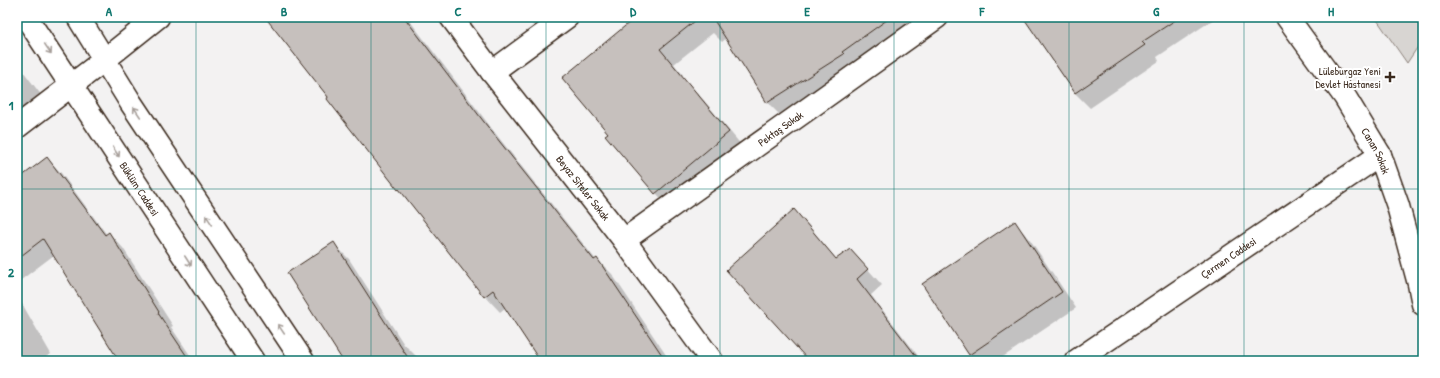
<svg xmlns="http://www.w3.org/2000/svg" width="1440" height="378" viewBox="0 0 1440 378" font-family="'Patrick Hand',sans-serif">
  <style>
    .green { fill: #d8d5d2; stroke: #8a8078 }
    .shadow { fill: #0003 }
    .building { fill: #c6c0bd; stroke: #3b2a1e }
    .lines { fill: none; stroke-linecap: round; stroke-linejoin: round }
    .street-casing { stroke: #3b2a1e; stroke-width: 25 }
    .secondary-casing { stroke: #3b2a1e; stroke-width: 25 }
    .street { stroke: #fff; stroke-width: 22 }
    .secondary { stroke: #fff; stroke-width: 22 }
    .oneway { stroke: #a79f9a }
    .grid { fill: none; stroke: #0f766e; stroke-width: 1; stroke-opacity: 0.55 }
    .poi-dot { fill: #3b2a1e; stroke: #fff; stroke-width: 1.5 }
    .labels { text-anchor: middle; stroke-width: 4; stroke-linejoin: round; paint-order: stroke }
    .poi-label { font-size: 11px; fill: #3b2a1e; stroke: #fff; text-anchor: end }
    .street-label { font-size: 11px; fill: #3b2a1e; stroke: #fff }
    .neatline { fill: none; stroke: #0f766e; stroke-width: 1.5 }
    .grid-label { font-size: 13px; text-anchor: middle; font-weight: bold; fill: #0f766e }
  </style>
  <rect width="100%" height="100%" fill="#f3f2f2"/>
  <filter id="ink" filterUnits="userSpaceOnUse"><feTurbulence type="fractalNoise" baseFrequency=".025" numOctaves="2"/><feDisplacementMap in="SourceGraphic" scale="8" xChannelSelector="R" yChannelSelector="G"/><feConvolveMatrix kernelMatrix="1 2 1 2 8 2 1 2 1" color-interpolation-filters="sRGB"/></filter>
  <g filter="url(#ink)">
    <path class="green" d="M1375 17H1423V39L1407 63Z"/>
    <path class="shadow" d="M266 17H411L412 19 410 21 499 138 596 260 597 259 612 274 670 361H542L506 307 500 312 485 296 407 198 398 189 330 98Z
      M525 17H546L534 26Z
      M637 17H751L722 42 713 33 674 64 683 75 670 87 687 82 701 97 743 147 670 208 656 193 609 133Z
      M789 17H926L782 117 768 103 736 53Z
      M1024 17H1217L1157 57 1159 61 1090 108 1075 93Z
      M17 63 48 104 17 128Z
      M47 158 61 173 107 235 109 233 123 248 173 326 171 327 194 361H120L54 255 17 283V181Z
      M794 211 809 226 837 260 865 266 882 285 871 295 922 361H804L808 358Z
      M1014 223 1029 238 1076 308 997 361H977L970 354Z
      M334 244 349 259 405 346H406L421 361H344Z
      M17 295 51 354 39 361H17Z"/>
    <path class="building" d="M265 17H404L484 122 594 260 597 258 666 361H540L493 290 484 297 399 189 398 190 327 99 328 97Z
      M636 17H700L660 49 729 132 655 194 605 135 608 133 562 78Z
      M712 17H891L842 52 844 54 767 103Z
      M1023 17H1180L1142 42 1145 45 1075 93Z
      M47 157 105 235 109 232 159 312 158 313 190 361H119L43 239 17 259V180Z
      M794 209 836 259 850 249 868 269 857 279 920 361H809L726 270Z
      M1015 221 1062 292 969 355 922 284Z
      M334 242 410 361H343L287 273Z"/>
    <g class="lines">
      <g class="street-casing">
        <g id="street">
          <path id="s1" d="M451 17 492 72 624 240 712 361"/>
          <path id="s2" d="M1287 17 1345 97 1380 155 1398 206 1419 284 1423 304"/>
          <path d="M103 61 158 17"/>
          <path d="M492 72 567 17"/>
          <path id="s3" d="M624 240 937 17"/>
          <path id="s4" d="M1076 361 1380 155"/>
        </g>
      </g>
      <g class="secondary-casing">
        <g id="secondary">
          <path id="s5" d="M26 17 253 361"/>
          <path d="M78 17 131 103 303 361"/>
          <path d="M17 127 103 61"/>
        </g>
      </g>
      <use href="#street" class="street"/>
      <use href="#secondary" class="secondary"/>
    </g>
    <defs><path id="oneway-shaft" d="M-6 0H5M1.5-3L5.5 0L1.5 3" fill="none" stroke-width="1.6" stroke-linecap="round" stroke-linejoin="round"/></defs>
    <g class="oneway">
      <use href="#oneway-shaft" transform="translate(48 49) rotate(56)"/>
      <use href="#oneway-shaft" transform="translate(137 112) rotate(-124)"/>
      <use href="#oneway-shaft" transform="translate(116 152) rotate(57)"/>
      <use href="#oneway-shaft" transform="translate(209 220) rotate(-124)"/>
      <use href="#oneway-shaft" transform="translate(188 261) rotate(57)"/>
      <use href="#oneway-shaft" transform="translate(281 329) rotate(-124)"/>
    </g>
  </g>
  <path class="grid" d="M196 17V361M371 17V361M546 17V361M720 17V361M894 17V361M1069 17V361M1244 17V361M17 189H1423"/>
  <path class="poi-dot" d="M1388 71h4v4h4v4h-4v4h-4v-4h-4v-4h4z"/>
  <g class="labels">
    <g class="poi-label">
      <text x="1381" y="75">Lüleburgaz Yeni<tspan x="1381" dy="13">Devlet Hastanesi</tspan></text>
    </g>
    <g class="street-label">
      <text dy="4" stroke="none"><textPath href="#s3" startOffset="192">Pektaş Sokak</textPath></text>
      <text dy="4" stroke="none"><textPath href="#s2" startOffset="161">Canan Sokak</textPath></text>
      <text dy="4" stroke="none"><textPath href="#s1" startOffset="216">Beyaz Siteler Sokak</textPath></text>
      <text dy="4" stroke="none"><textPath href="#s5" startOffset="206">Büklüm Caddesi</textPath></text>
      <text dy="4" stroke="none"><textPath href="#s4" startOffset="184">Çermen Caddesi</textPath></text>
    </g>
  </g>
  <rect width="1440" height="378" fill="none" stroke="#fff" stroke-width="44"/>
  <rect x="22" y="22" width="1396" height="334" class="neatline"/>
  <g class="grid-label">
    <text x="109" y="16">A</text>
    <text x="284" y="16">B</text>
    <text x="458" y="16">C</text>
    <text x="633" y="16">D</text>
    <text x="807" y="16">E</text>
    <text x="982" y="16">F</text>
    <text x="1156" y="16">G</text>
    <text x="1331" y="16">H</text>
    <text x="11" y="110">1</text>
    <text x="11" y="277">2</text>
  </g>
</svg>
